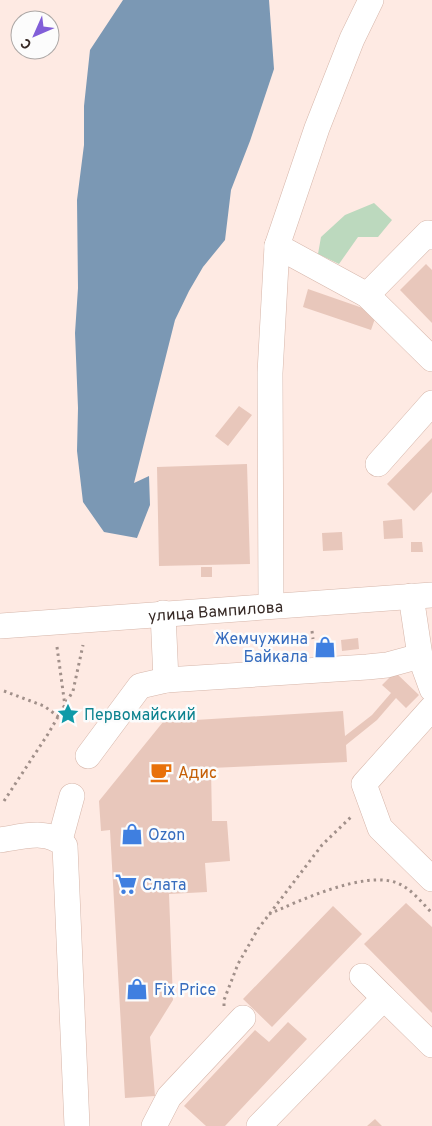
<svg xmlns="http://www.w3.org/2000/svg" width="432" height="1126" viewBox="0 0 432 1126" font-family="Overpass,sans-serif">
  <style>
    .green { fill: #bcd9be }
    .water { fill: #7b98b4 }
    .building { fill: #e8c7bb }
    .lines { fill: none; stroke-linecap: round; stroke-linejoin: round }
    .minor-casing { stroke: #d6b6aa; stroke-width: 26 }
    .path { stroke: #a1908a; stroke-width: 3; stroke-dasharray: 2.5 4; stroke-linecap: butt }
    .minor { stroke: #fff; stroke-width: 25 }
    .labels { text-anchor: middle; stroke-width: 5; stroke-linejoin: round; paint-order: stroke }
    .street-label { font-size: 16px; fill: #372a26; stroke: #fcfcfc }
    .shop-label { font-size: 16px; fill: #366cbe; stroke: #fcfcfc; text-anchor: start }
    .culture-label { font-size: 16px; fill: #0d838f; stroke: #fcfcfc; text-anchor: start }
    .food-label { font-size: 16px; fill: #c56008; stroke: #fcfcfc; text-anchor: start }
  </style>
  <rect width="100%" height="100%" fill="#feeae3"/>
  <path class="green" d="M374 203 392 220 378 237H358L339 264 318 254 321 237 345 215Z"/>
  <path class="water" d="M123 0H269L274 69 250 141 231 190 225 240 203 267 189 291 175 320 134 483 149 476 150 505 137 538 104 532 83 502 77 451 78 408 75 333 78 288 77 200 84 145V106L90 50Z"/>
  <path class="building" d="M426 264 432 270V323L400 290Z
    M308 289 377 313 371 330 303 307Z
    M239 406 252 415 228 446 215 436Z
    M432 438V492L414 511 387 484Z
    M247 464 250 564 159 566 157 467Z
    M402 519 403 538 384 539 383 521Z
    M342 532 343 550 323 551 322 533Z
    M411 542H422L423 552H411Z
    M201 567H212V577H201Z
    M358 638 359 649 342 651 341 640Z
    M331 640 333 652 319 653 318 642Z
    M395 672 419 695 406 708 396 698 377 720 346 745 347 762 211 768 212 821H227L230 861 205 863 207 892 169 894 173 1000 150 1037 155 1096 125 1098 110 830 101 831 99 801 163 722 343 711 345 736 372 715 391 693 382 685Z
    M406 903 432 927V1013L364 944Z
    M333 906 362 934 272 1027 243 999Z
    M288 1022 307 1039 225 1126H206L184 1106 255 1030 269 1042Z
    M375 1119 382 1126H367Z"/>
  <g class="lines">
    <g class="minor-casing">
      <g id="minor">
        <path d="M277 246 367 295 432 359"/>
        <path d="M367 295 428 233 432 237"/>
        <path d="M378 464 432 403"/>
        <path d="M411 596 420 656 432 689"/>
        <path d="M271 605 270 373 277 246 317 128 352 39 371 0"/>
        <path d="M163 613 166 680"/>
        <path id="s1" d="M0 626 432 595"/>
        <path d="M432 708 364 784 380 828 432 879"/>
        <path d="M88 756 140 686 166 680 367 667 387 665 420 656"/>
        <path d="M0 840C21 837 49 828 65 846L77 1126"/>
        <path d="M60 840 72 796"/>
        <path d="M384 998 432 1045"/>
        <path d="M154 1126 169 1097 243 1018"/>
        <path d="M259 1126 384 998 362 976"/>
      </g>
    </g>
    <path class="path" d="M312 631 313 639
      M57 647 65 706
      M4 691 44 706 59 717
      M4 801 48 734 73 691 83 645
      M269 914C299 901 365 870 397 883 411 888 422 903 432 913
      M224 1006V1000L238 964 258 929 322 845 353 815"/>
    <use href="#minor" class="minor"/>
  </g>
  <defs>
    <g id="shop-bare" transform="scale(1.725)"><path d="M-5-2.5h2.3a2.7 3.5 0 0 1 5.4 0H5L5.5 6h-11ZM-1.5-2.5h3a1.5 2.3 0 0 0-3 0Z" fill="#3f7fe0" stroke="#fcfcfc" stroke-width="2.5" paint-order="stroke"/></g>
    <g id="sight-bare" transform="scale(1.725)"><path d="M0-6L1.8-2.2L6-1.7L2.9 1.2L3.7 5.4L0 3.3L-3.7 5.4L-2.9 1.2L-6-1.7L-1.8-2.2Z" fill="#0f9aa8" stroke="#fcfcfc" stroke-width="2.5" paint-order="stroke"/></g>
    <g id="cafe-bare" transform="scale(1.725)"><path d="M-5.5-4.5H6V0H3Q3 3.5 0 3.5H-2.5Q-5.5 3.5-5.5 0ZM3-3.2v2h1.7v-2ZM-6 4.5H4V6H-6Z" fill="#e8710a" stroke="#fcfcfc" stroke-width="2.5" paint-order="stroke"/></g>
    <g id="supermarket-bare" transform="scale(1.725)"><path d="M-6-5.5h2.5l.6 2H6L4.5 2H-2.5L-4.4-4H-6ZM-1.5 3.2a1.3 1.3 0 1 0 .1 0ZM3 3.2a1.3 1.3 0 1 0 .1 0Z" fill="#3f7fe0" stroke="#fcfcfc" stroke-width="2.5" paint-order="stroke"/></g>
  </defs>
  <g fill-rule="evenodd">
    <use href="#shop-bare" x="325" y="647"/>
    <use href="#sight-bare" x="68" y="714"/>
    <use href="#cafe-bare" x="161" y="772"/>
    <use href="#shop-bare" x="132" y="834"/>
    <use href="#supermarket-bare" x="126" y="884"/>
    <use href="#shop-bare" x="137" y="989"/>
  </g>
  <g class="labels">
    <g class="street-label">
      <text dy="6" stroke="none"><textPath href="#s1" startOffset="216">улица Вампилова</textPath></text>
    </g>
    <g class="shop-label">
      <text x="308" y="644" text-anchor="end">Жемчужина<tspan x="308" dy="18">Байкала</tspan></text>
      <text x="148" y="840">Ozon</text>
      <text x="142" y="890">Слата</text>
      <text x="154" y="995">Fix Price</text>
    </g>
    <g class="culture-label">
      <text x="84" y="720">Первомайский</text>
    </g>
    <g class="food-label">
      <text x="178" y="778">Адис</text>
    </g>
  </g>
  <g transform="translate(35 35) rotate(225)"><circle r="24" fill="#fcfcfc" stroke="#ada8a6"/>
  <path d="M0-4L9 19L0 12L-9 19Z" fill="#815ed8"/>
  <text y="-8" font-size="14" font-weight="bold" text-anchor="middle" fill="#372a26">С</text>
  </g>
</svg>
